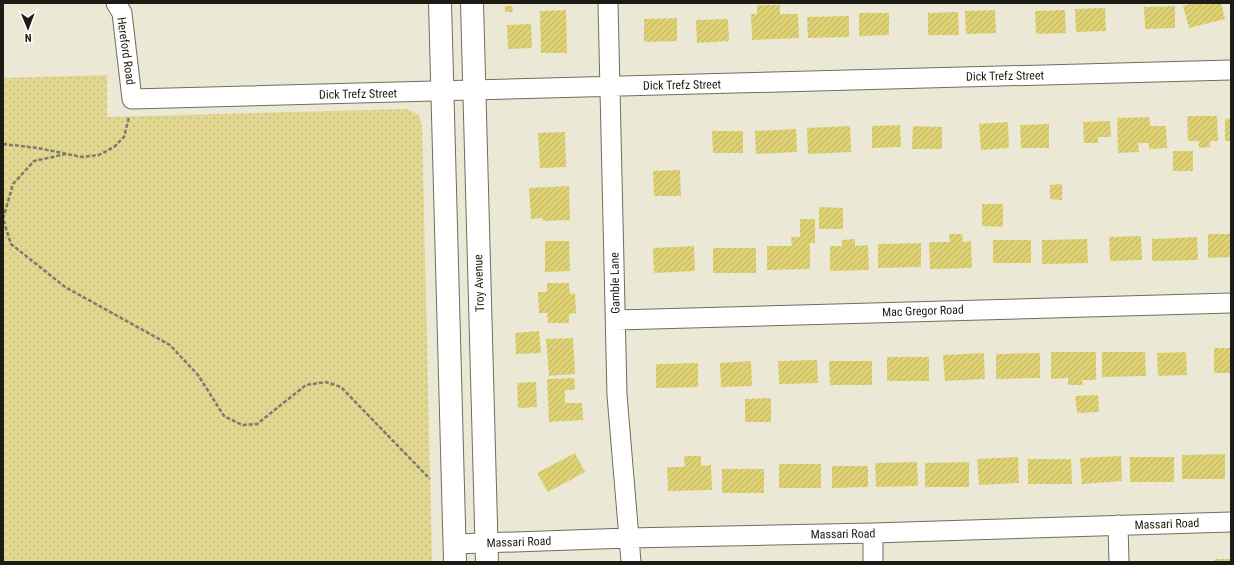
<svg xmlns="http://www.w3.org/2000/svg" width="1234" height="565" viewBox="0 0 1234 565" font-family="'Roboto Condensed',sans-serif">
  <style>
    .grass { fill: url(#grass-dots) }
    .building { fill: url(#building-hatch) }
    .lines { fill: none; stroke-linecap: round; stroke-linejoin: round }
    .minor-casing { stroke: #706e5e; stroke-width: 21 }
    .secondary-casing { stroke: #706e5e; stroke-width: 24 }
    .path { stroke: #7c7b6e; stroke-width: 2.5; stroke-dasharray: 4 2; stroke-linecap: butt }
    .minor { stroke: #fff; stroke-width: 19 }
    .secondary { stroke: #fff; stroke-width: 22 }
    .labels { text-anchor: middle; stroke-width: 3; stroke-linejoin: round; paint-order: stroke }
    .street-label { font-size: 12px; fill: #1c1b14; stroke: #fff }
  </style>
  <defs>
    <pattern id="grass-dots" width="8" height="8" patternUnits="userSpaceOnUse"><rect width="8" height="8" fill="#e1d790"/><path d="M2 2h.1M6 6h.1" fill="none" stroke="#c0b87b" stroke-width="1.8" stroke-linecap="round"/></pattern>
    <pattern id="building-hatch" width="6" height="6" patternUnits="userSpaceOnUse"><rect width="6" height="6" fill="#ded173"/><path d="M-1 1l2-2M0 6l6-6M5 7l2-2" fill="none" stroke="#beb363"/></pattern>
  </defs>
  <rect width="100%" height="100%" fill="#ebe9d6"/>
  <path class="grass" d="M107 75V117L407 109 419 115 422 126 432 562H3V78Z"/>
  <path class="building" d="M1193 3H1221L1225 19 1189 28 1183 6Z
    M757 5H780V14H798L799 38 752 40 751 14H757Z
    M505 6H512L513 12H505Z
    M1175 6V28L1145 29 1144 7Z
    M1105 8 1106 31 1076 32 1075 9Z
    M566 10 567 53H541L540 11Z
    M995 10 996 33 966 34 965 11Z
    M1065 10 1066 33 1036 34 1035 11Z
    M958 12 959 35H928V13Z
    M859 13H889V35L859 36Z
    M849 16V37L808 38 807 17Z
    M677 18V41L644 42V19Z
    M728 19 729 41 697 43 696 20Z
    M531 24 532 48 508 49 507 25Z
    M1187 116H1217L1218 141H1210V147L1199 148V141H1188Z
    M1149 117 1150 126H1166L1167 148 1149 149V143H1138L1139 152 1118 153 1117 118Z
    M1231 118V141H1225V119Z
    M1110 121 1111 137H1098V143H1084L1083 122Z
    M1008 122 1009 148 981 150 979 124Z
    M1049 124V148H1021L1020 125Z
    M900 125 901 147 872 148V126Z
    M850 126 851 152 808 154 807 128Z
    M913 126 942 127V149H912Z
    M796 129 797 152 756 154 755 131Z
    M712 131H743V153H713Z
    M565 132 566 167 540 168 538 133Z
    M1173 151H1193V171H1173Z
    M680 170 681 196H654L653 171Z
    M1062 184V200L1050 199V185Z
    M569 186 570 220 543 221V218L531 219 529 188Z
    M982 204H1003V227L982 226Z
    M819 207 843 208V229H819Z
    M800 219H815V243H810V269L767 270V246H792L791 237H800Z
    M949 234H962L963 242 971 241 972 268 930 269 929 242H950Z
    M1208 234H1231V257L1208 258Z
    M1141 236 1142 260 1110 261 1109 237Z
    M1197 237 1198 260 1152 261V239Z
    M855 239V246L868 245 869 270 830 271V246H842V240Z
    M1087 239 1088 263 1042 264V240Z
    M993 240H1031V263H993Z
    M545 241H569L570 271 545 272Z
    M921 243V267L878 268V244Z
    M694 246 695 271 654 273 653 248Z
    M713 248H756V273H713Z
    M547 283H569L570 294 575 293 576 313 569 314V323H548L547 313H539L538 292H547Z
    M539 331 541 353 516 354 515 333Z
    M573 338 575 374 549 376 546 339Z
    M1214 348H1231V373H1214Z
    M1051 352H1096V380H1082L1083 385H1068V378L1051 379Z
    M1102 352H1145L1146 376 1102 377Z
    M1186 352 1187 375 1158 376 1157 353Z
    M984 353 985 379 945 381 943 355Z
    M1040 353V378L996 379V354Z
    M887 357H929V381H887Z
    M817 360 818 383 779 384 778 361Z
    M751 361 752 386 721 387 720 363Z
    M829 361H872V385H830Z
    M698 363V387L656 388V364Z
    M574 378 575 390H565V403H582L583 420 549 422 547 379Z
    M536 382 537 407 518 408 517 383Z
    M1098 395 1099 412 1077 413 1075 396Z
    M771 398V422H745V399Z
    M575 453 585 472 548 492 537 473Z
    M1225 454V479H1182V455Z
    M684 456H701V466L711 465 712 490 668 491 667 467H685Z
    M1121 456 1122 481 1082 484 1080 458Z
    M1018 457 1019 483 979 485 977 459Z
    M1130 457H1174V482H1130Z
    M1028 459H1071L1072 484H1028Z
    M917 462 918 486 876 487 875 463Z
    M969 462V487H925V463Z
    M779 464H821V488H779Z
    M832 466H868V487L832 488Z
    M722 469H764V493H722Z
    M1215 559H1231V562H1215Z"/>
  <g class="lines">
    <g class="minor-casing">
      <path id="minor" d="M116 3 122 13 132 99 1231 70
        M608 3 617 395 631 562
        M616 320 1231 303
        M1118 525 1119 562
        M873 533V562
        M455 544 628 538 873 533 1231 522"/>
    </g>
    <g class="secondary-casing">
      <path id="secondary" d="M440 3 455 562
        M472 3 487 562"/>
    </g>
    <path class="path" d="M3 144 38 148 82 157 99 155 114 147 124 137 129 117
      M66 154 34 161 13 184 3 219 11 244 65 287 170 345 198 375 224 416 242 425 257 424 306 385 326 382 341 387 430 479"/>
    <use href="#minor" class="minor"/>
    <use href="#secondary" class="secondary"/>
  </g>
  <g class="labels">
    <g class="street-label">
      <text transform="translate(126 51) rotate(82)" y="4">Hereford Road</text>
      <text transform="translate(1005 76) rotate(-1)" y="4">Dick Trefz Street</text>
      <text transform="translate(682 85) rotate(-1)" y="4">Dick Trefz Street</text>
      <text transform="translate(358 94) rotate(-1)" y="4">Dick Trefz Street</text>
      <text transform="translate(479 283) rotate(-92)" y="4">Troy Avenue</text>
      <text transform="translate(615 283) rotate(-91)" y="4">Gamble Lane</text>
      <text transform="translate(923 311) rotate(-2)" y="4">Mac Gregor Road</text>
      <text transform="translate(1167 524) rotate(-2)" y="4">Massari Road</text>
      <text transform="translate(843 534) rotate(-1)" y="4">Massari Road</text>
      <text transform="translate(519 542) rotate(-2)" y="4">Massari Road</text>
    </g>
  </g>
  <rect width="1234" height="565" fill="none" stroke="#1c1b14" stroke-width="8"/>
  <g transform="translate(28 28) rotate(179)" stroke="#ffffff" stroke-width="3" paint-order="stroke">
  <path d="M0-3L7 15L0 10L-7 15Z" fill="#1c1b14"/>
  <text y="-6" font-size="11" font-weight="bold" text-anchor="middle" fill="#1c1b14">N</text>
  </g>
</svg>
